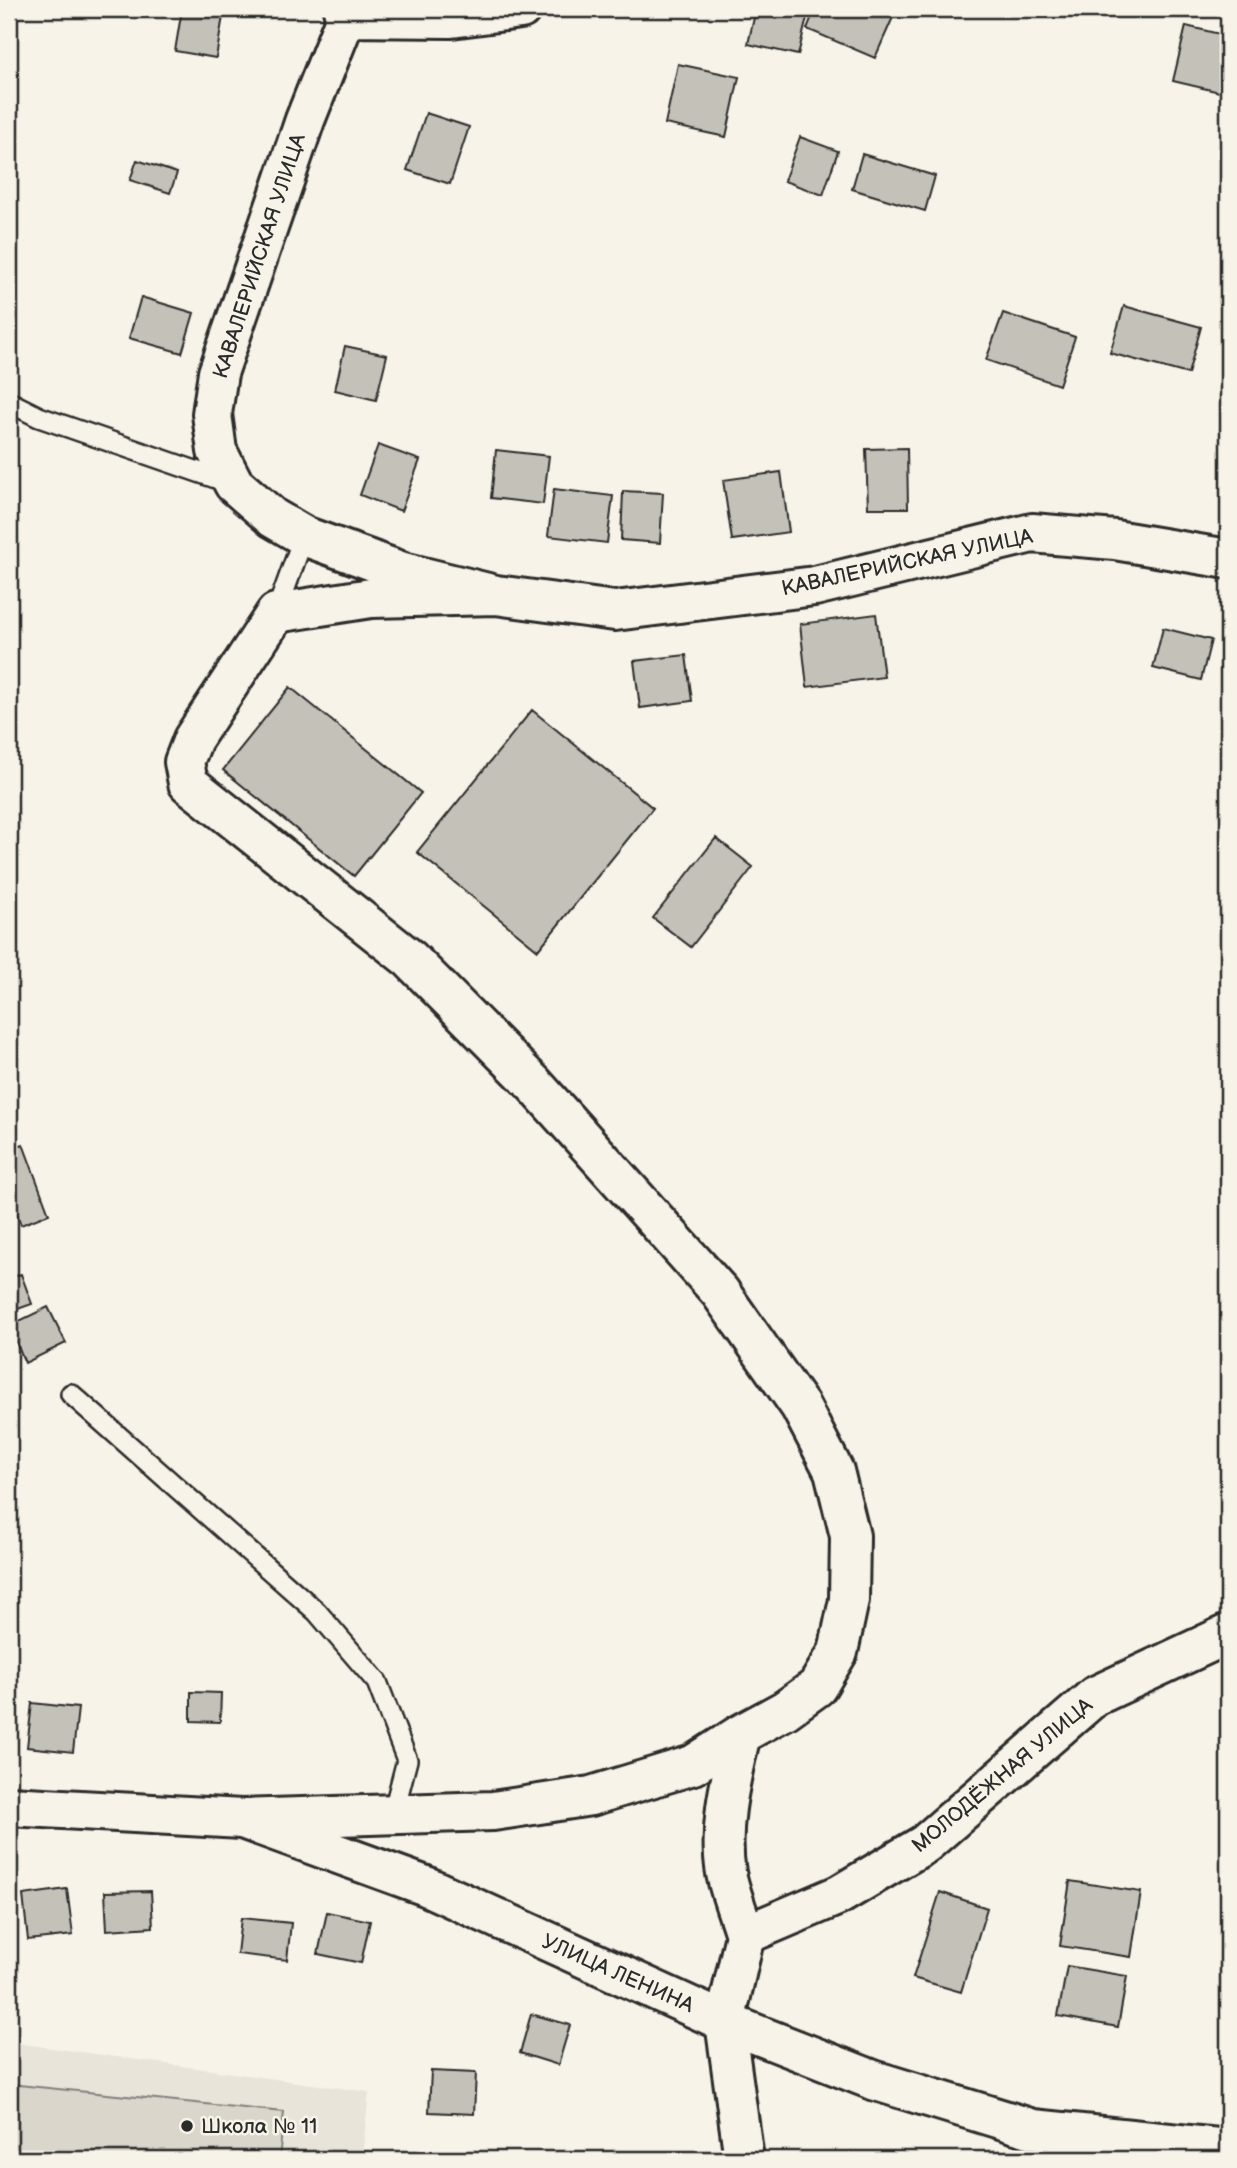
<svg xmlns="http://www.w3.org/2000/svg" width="1237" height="2168" viewBox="0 0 1237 2168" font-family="'Balsamiq Sans',sans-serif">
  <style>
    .built { fill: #e8e4da }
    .green { fill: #dad6cc; stroke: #82807c; stroke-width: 2 }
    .building { fill: #c4c1b9; stroke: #2b2b2b; stroke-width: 2 }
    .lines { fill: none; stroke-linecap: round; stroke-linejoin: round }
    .lane-casing { stroke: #2b2b2b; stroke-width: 24 }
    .street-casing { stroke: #2b2b2b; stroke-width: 44 }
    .secondary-casing { stroke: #2b2b2b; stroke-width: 44 }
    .lane { stroke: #f7f3e8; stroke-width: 19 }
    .street { stroke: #f7f3e8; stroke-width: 38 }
    .secondary { stroke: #f7f3e8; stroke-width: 38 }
    .poi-dot { fill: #2b2b2b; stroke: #f7f3e8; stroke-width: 2.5 }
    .labels { text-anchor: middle; stroke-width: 5; stroke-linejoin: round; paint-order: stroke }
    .street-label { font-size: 21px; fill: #2b2b2b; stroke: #f7f3e8 }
    .poi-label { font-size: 21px; fill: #2b2b2b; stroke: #f7f3e8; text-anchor: start }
  </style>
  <rect width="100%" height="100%" fill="#f7f3e8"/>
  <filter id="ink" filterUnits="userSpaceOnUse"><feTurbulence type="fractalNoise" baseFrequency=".0143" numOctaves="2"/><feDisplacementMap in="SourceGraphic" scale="14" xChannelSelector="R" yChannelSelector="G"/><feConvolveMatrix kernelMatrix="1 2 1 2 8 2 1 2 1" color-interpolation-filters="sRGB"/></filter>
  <g filter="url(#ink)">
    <path class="built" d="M9 2042 369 2092 362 2159H9Z"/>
    <path class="green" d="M9 2084 284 2112 279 2159H9Z"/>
    <path class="building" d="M182 9 223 16 216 58 175 51Z
      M756 9H809L798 55 748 44Z
      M815 9H880L894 15 875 58 807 29Z
      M1186 26 1228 36V94L1173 81Z
      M678 64 739 77 726 137 665 124Z
      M426 113 469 127 450 184 407 170Z
      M800 137 838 151 823 195 784 181Z
      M862 154 935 176 925 211 852 189Z
      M137 160 177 173 170 193 130 180Z
      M141 297 194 313 182 353 129 338Z
      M1124 306 1201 327 1188 374 1110 353Z
      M1003 313 1075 337 1059 385 986 360Z
      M345 346 387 355 376 400 335 390Z
      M378 445 420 460 401 511 360 495Z
      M907 448 908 508H868L866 449Z
      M496 450 549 456 543 504 491 498Z
      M781 472 789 532 732 540 723 480Z
      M554 489 613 496 607 543 548 536Z
      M623 491 663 493 660 543 621 540Z
      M876 614 884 677 807 687 800 624Z
      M1163 628 1211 640 1201 680 1153 668Z
      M686 655 692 701 640 708 634 661Z
      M290 687 421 793 354 876 223 770Z
      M532 710 653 808 538 950 417 852Z
      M716 838 753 867 691 947 653 918Z
      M23 1144 49 1214 21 1225 9 1192V1149Z
      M21 1274 32 1304 9 1312V1278Z
      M48 1307 66 1343 25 1363 9 1326Z
      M191 1692 221 1693 220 1722 191 1721Z
      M32 1703 78 1708 73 1752 27 1747Z
      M1070 1881 1141 1892 1131 1957 1060 1946Z
      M67 1889 73 1935 28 1940 23 1895Z
      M151 1891 153 1927 107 1930 105 1892Z
      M940 1892 987 1908 961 1992 913 1978Z
      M327 1912 370 1921 361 1963 318 1954Z
      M241 1918 291 1923 287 1960 237 1954Z
      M1067 1966 1127 1976 1118 2027 1058 2016Z
      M531 2014 570 2025 558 2065 520 2053Z
      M431 2071 476 2073 474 2114 429 2112Z"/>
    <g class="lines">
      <g class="lane-casing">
        <path id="lane" d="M9 402 39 417 233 484
          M276 613 304 536
          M71 1394 317 1612 377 1682 407 1760 393 1814"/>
      </g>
      <g class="street-casing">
        <path id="street" d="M343 9 346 17 305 120 218 373 212 414 217 451 234 484 273 518 304 536 403 572 496 595 615 611 815 586 1032 533 1115 540 1228 559
          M346 17 451 18 521 9
          M496 595 371 598 276 613 193 739 184 762 188 783 410 959 533 1083 720 1292 800 1406 834 1471 850 1536 849 1600 838 1652 817 1687 785 1710 741 1734C731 1778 718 1827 726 1873 730 1893 739 1915 745 1935
          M242 1819 493 1811 591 1796 693 1765 741 1734
          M725 2022 873 2080 1033 2129 1228 2149
          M744 2159 725 2022 745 1935 839 1895 925 1844 1095 1696 1228 1634"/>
      </g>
      <g class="secondary-casing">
        <path id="secondary" d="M9 1806 242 1819 426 1886 725 2022"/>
      </g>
      <use href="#lane" class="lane"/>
      <use href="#street" class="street"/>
      <use href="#secondary" class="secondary"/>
    </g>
  </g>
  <circle class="poi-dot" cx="187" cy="2126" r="7"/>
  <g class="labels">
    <g class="street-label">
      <text transform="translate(259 256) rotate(-72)" y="7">КАВАЛЕРИЙСКАЯ УЛИЦА</text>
      <text transform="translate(907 562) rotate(-12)" y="7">КАВАЛЕРИЙСКАЯ УЛИЦА</text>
      <text transform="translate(1002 1775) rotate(-40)" y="7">МОЛОДЁЖНАЯ УЛИЦА</text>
      <text transform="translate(618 1973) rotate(24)" y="7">УЛИЦА ЛЕНИНА</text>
    </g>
    <g class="poi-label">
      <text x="201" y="2133">Школа № 11</text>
    </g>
  </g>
  <rect width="1237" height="2168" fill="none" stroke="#f7f3e8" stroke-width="35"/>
  <rect x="18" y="18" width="1202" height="2133" fill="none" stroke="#2b2b2b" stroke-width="2.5" filter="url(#ink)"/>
</svg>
